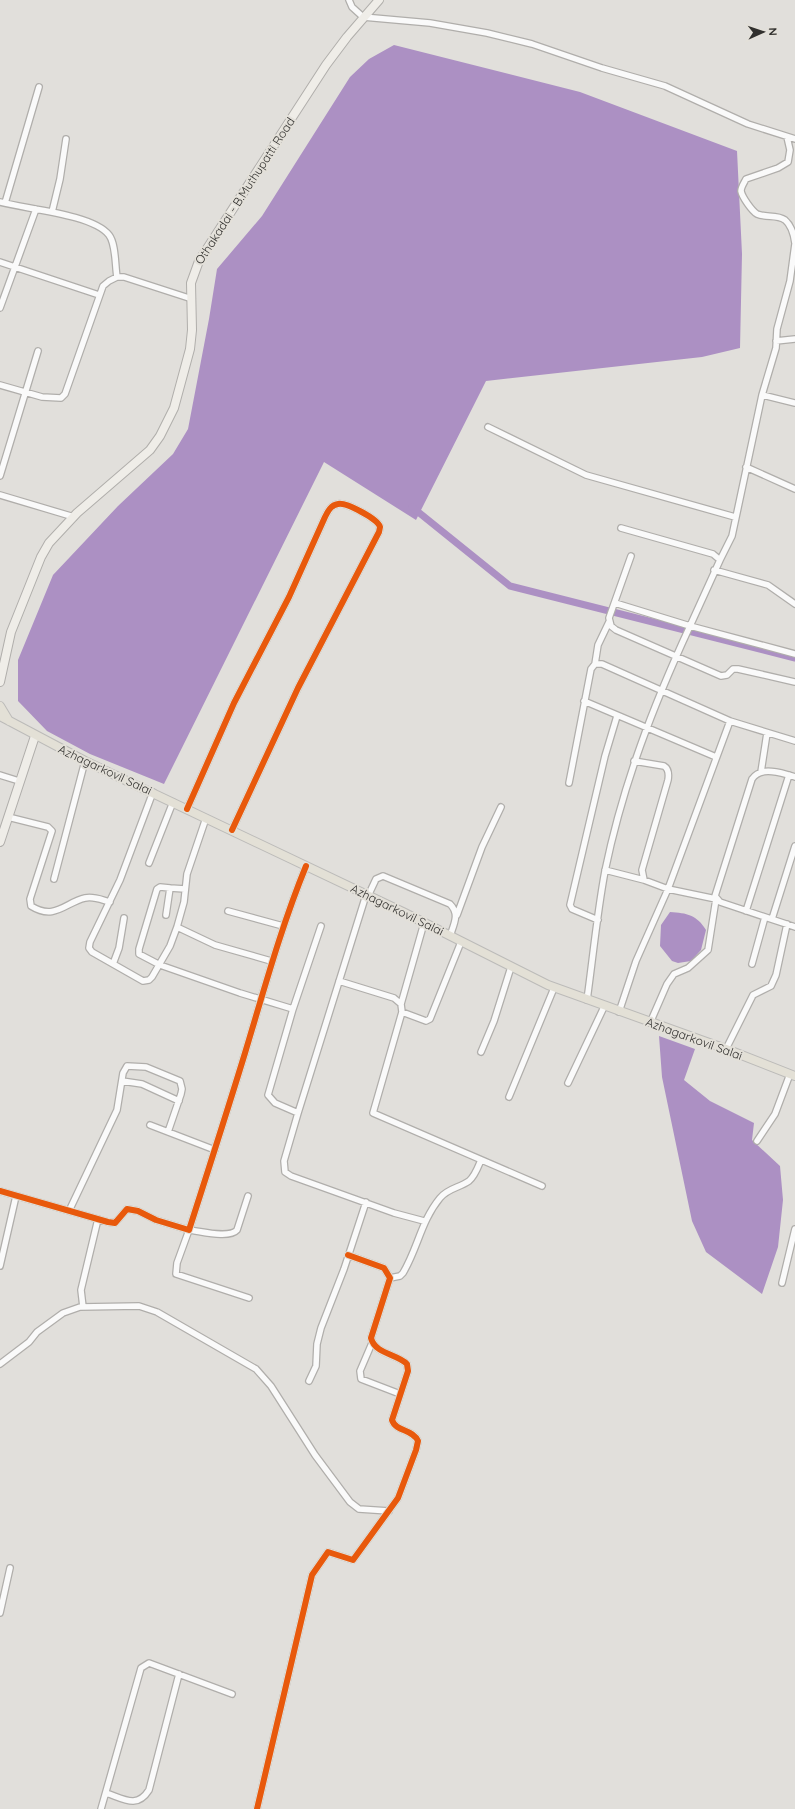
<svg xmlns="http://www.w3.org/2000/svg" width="795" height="1809" viewBox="0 0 795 1809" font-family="Quicksand,sans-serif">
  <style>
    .water { fill: #ac90c3 }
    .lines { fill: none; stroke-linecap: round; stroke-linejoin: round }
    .canal { stroke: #ac90c3; stroke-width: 7 }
    .minor-casing { stroke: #b0aeab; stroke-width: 8 }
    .secondary-casing { stroke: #b0aeab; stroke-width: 10 }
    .primary-casing { stroke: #bcbbb9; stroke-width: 10 }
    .minor { stroke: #fafafa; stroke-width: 5.5 }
    .secondary { stroke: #efede8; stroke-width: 8 }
    .primary { stroke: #e3e0d6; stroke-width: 8 }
    .cycleway-casing { stroke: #e3e0d9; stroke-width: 8 }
    .cycleway { stroke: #e8590c; stroke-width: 6 }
    .labels { text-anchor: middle; stroke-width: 4; stroke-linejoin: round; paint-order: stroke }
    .street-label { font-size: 12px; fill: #31302e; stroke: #e3e0d9 }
  </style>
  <rect width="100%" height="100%" fill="#e1dfdb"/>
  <path class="water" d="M394 45 580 92 737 151 742 254 740 348 702 357 486 381 416 520 324 462 164 784 90 754 47 731 18 701V660L53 575 118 506 173 454 188 429 209 319 217 269 262 216 350 77 369 59Z
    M670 912C687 913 697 915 706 930L701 950 691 961 678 963 672 961 660 946 661 925Z
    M659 1036 695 1049 684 1080 710 1101 754 1123 752 1140 780 1166 783 1200 778 1247 762 1294 706 1252 692 1221 662 1077Z"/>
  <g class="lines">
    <path class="canal" d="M412 507 510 586 795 658"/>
    <g class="minor-casing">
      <path id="minor" d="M349 0 352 7 363 17 430 23 487 33 532 44 602 68 665 86 748 124 795 139
        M787 137 790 150 788 162 778 168 746 179C744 183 741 187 741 191 742 197 752 211 757 214 766 218 777 214 785 220 791 225 794 236 795 243
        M0 202C25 209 93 214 109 235 116 244 115 265 117 277
        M5 203 39 87
        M52 212 60 179 66 139
        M0 262 99 295
        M0 308 36 209
        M776 341 795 339
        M0 385 42 397 61 398 65 394 103 286 109 281 117 277H124L192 299
        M762 395 795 403
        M488 427 586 475 735 517
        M746 467 795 489
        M0 476 38 351
        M0 495 74 517
        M631 556 609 618 611 626 616 630 721 676 727 675 733 669H738L795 682
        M720 560 732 536 762 395 776 348 777 329 790 281 795 244
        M714 570 768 585 795 604
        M615 603 690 626 720 560 713 554 621 528
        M595 664 598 645 609 622
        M584 701 716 757
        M730 721 795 741
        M634 761 664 766C669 769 669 774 668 780L642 870 644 880 668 889 716 899 708 950 688 968 674 974 667 984 650 1023
        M761 772 767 733
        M0 775 19 781
        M789 775C777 772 760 767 752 779L715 896 720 902 795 927
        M569 783 591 669 595 664H602L730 721 668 889 636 961 619 1012
        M153 792 120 880 90 942 89 948 92 952 143 981 149 980 152 977 170 946 177 927 184 902 187 874 206 818
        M187 809 234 703 289 597 325 517C328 511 331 505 338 504 346 502 378 519 380 527L379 532 298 688 232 830
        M8 817 48 827 52 831 30 899 31 906C55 921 66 902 85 898 94 896 102 900 110 902
        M149 863 173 802
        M605 870 644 880
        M54 879 85 761
        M170 888 160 887 157 889 139 949V954L160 965 240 993 293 1009
        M366 895 298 1113 284 1161 285 1172 291 1176 394 1213 424 1221
        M368 896 376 879 383 876 450 904C460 914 454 924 450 936
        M228 911 283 926
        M746 911 789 775 795 777
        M166 915 170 888 185 889
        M457 915 482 847 501 807
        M772 919 795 846
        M598 920 572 909 570 905 605 756 617 716
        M177 927 215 945 271 961
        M113 964 119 948 124 918
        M752 964 765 917
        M339 981 394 998 401 1004 402 1012 373 1113 542 1186
        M587 1000C593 957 597 914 605 871 623 784 653 706 690 626L795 654
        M401 1004 424 923
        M402 1012 426 1021 430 1019 461 942
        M726 1049 753 995 771 986 776 975 787 924
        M481 1052 494 1021 511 967
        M122 1081 142 1084 179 1101
        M568 1083 604 1007
        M509 1097 554 988
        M298 1113 275 1103 268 1095 293 1009 321 926
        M150 1125 215 1150
        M757 1141 775 1114 790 1074
        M0 1191 108 1222 115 1223 127 1209 138 1211 156 1220 189 1230C208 1171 227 1112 245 1053 264 990 281 927 306 866
        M248 1196 237 1230C229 1239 200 1231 189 1230L177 1263 176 1274 249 1298
        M69 1211 117 1110 123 1073 127 1066 146 1067 180 1081 182 1089 181 1094 168 1132
        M0 1266 16 1196
        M390 1278 400 1276 403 1273C418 1248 421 1221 440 1198 448 1188 459 1188 469 1181 475 1176 478 1167 481 1160
        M782 1283 795 1229
        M83 1307 81 1290 98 1219
        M372 1343 360 1371 361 1379 400 1394
        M0 1364 29 1342 37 1332 63 1313 80 1307 139 1306 157 1312 256 1369 271 1386 315 1455 350 1502 359 1509 389 1511
        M309 1381 316 1366 317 1344 321 1328 344 1269 366 1202
        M0 1613 10 1568
        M106 1793C124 1799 137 1809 149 1790L179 1674
        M101 1809 141 1668 149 1663 232 1694
        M257 1809 312 1575 328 1552 353 1560 398 1498 416 1450 418 1441C413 1429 396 1432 392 1420L408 1371 407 1364C397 1354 375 1354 371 1338L390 1278 384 1268 348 1255"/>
    </g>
    <g class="secondary-casing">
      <path id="secondary" d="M0 682 11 632 41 557 49 543 77 513 150 450 160 436 174 408 190 349 192 330 191 283 199 261 326 65 347 37 379 0
        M0 842 35 736"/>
    </g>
    <g class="primary-casing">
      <path id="primary" d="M0 706 9 721
        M0 716 85 761 403 912 548 985 726 1049 795 1076"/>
    </g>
    <use href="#minor" class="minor"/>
    <use href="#secondary" class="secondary"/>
    <use href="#primary" class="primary"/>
    <g class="cycleway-casing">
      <path id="cycleway" d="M187 809 234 703 289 597 325 517C328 511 331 505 338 504 346 502 378 519 380 527L379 532 298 688 232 830
        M0 1191 108 1222 115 1223 127 1209 138 1211 156 1220 189 1230C208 1171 227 1112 245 1053 264 990 281 927 306 866
        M257 1809 312 1575 328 1552 353 1560 398 1498 416 1450 418 1441C413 1429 396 1432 392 1420L408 1371 407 1364C397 1354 375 1354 371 1338L390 1278 384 1268 348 1255"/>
    </g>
    <use href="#cycleway" class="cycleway"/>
  </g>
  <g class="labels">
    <g class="street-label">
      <text transform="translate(245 191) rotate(-57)" y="4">Othakadai - B.Muthupatti Road</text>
      <text transform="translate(105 770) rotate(25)" y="4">Azhagarkovil Salai</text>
      <text transform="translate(397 910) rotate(26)" y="4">Azhagarkovil Salai</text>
      <text transform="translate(694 1039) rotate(20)" y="4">Azhagarkovil Salai</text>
    </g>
  </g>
  <g transform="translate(763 32) rotate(87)" stroke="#e3e0d9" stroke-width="3" paint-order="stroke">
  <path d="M0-3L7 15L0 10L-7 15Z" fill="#31302e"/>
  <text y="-6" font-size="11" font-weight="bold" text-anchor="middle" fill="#31302e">N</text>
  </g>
</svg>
